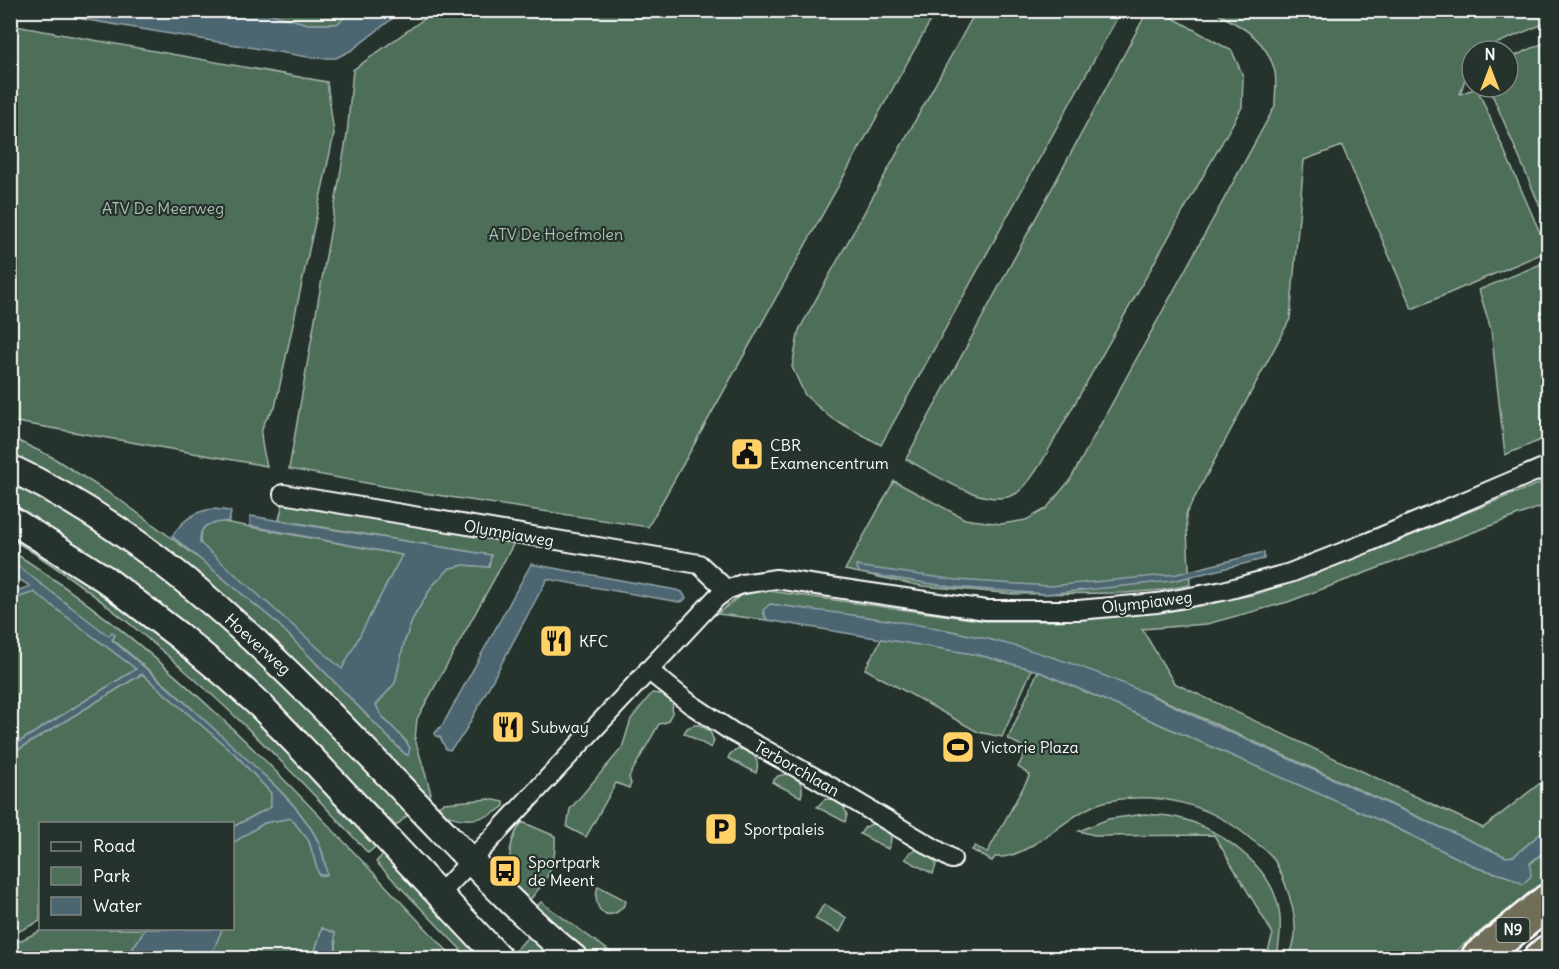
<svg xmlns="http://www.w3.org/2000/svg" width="1559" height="969" viewBox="0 0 1559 969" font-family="Delius,sans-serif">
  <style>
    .green { fill: #4d6e59; stroke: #a6b6ac; stroke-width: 1.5 }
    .water { fill: #4c6671; stroke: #94a3aa; stroke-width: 1.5 }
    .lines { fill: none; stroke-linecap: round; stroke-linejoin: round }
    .street-casing { stroke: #fff; stroke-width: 22 }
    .secondary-casing { stroke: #fff; stroke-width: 30 }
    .highway-casing { stroke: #fff; stroke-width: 38 }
    .street { stroke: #26332d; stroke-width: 18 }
    .secondary { stroke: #26332d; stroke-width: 26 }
    .highway { stroke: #706e59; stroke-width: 33 }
    .labels { text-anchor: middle; stroke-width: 4.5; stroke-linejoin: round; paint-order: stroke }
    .shield { fill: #26332d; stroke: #bec2c0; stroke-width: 1.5 }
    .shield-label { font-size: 15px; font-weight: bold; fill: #fff }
    .park-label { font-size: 16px; fill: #afbeb4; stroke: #26332d }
    .poi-label { font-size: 16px; fill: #fff; stroke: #26332d; text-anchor: start }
    .street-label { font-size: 16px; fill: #fff; stroke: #26332d }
  </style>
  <rect width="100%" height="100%" fill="#26332d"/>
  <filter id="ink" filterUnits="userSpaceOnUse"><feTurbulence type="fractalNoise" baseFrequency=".0167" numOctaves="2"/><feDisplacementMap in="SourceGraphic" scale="12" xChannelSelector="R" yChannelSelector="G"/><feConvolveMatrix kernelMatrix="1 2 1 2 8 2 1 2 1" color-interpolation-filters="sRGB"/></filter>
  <g filter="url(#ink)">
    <path class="green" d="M1148 10 1161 11 1232 51 1243 76 1242 107 1040 465C1033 475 1027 486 1017 493 988 512 931 472 906 459Z
      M257 11H352L337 24H308Z
      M435 11H936L648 527 410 491 289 469 347 135 353 70Z
      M976 11H1121L881 445 831 418 805 395 792 367 799 330Z
      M1213 11H1548V22L1479 51H1472V59L1460 94 1477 88 1548 251 1412 309 1342 146 1304 160 1290 319 1186 514 1190 585 1163 590 1123 593 1014 594 922 586 845 570 894 481 965 519 1001 524 1026 520 1046 509 1070 480 1275 106C1275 95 1277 82 1275 72 1266 37 1242 27 1213 11Z
      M10 25 327 82 334 134 275 408C255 429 261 440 267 466L11 421Z
      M1548 41V225L1489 87H1508V59Z
      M1548 261V437L1505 455 1491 330 1479 290Z
      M10 437 52 457 120 500 204 562 276 622 405 754 408 755 407 742 380 716 376 705 395 683 404 643 413 618 432 586 450 568 464 565 489 567 491 555 279 520 283 503 515 541 417 719 415 739 431 793 423 802 316 691 11 461Z
      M10 477 72 512 209 611 413 810 396 826 248 677 11 512Z
      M1548 480V504L1288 602 1207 624 1142 629 1174 683 1483 828 1548 777V827L1514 856 1506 857 1154 696 1060 661 956 632 770 604 763 612 767 620 717 614 740 596 762 590 986 621H1057L1171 611 1257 594 1334 566Z
      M219 521 402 555 342 670 204 548C193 535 204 523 219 521Z
      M11 525 206 667 380 843 368 853C294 772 222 699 136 629 96 596 56 565 11 539Z
      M10 550C185 661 313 811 454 958H336V942L322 928 313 958H210L221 929 232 928 233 842 264 823 291 818 309 841 319 875H326C326 860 321 845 313 832 297 804 269 780 245 758 202 717 158 677 112 639L115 635 112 633 109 637 11 561Z
      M34 592 136 669 11 747V600Z
      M882 638 979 655 1032 669 1002 737 978 732 865 669Z
      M1038 671 1386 823 1478 868 1506 876 1530 864 1548 848V881L1541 886 1542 889 1483 929 1447 958H1289C1291 951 1294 944 1295 936 1297 913 1285 878 1273 858 1268 851 1259 845 1252 840 1212 805 1160 791 1108 801 1069 809 1032 860 995 857L992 861 972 850 975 846 987 853 1030 775 1018 767 1027 749 1008 739Z
      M142 674 236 755 271 793V807L233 827 232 824H40V921L11 935V754Z
      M652 693 668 695 673 700 672 713 667 722 659 724 629 777 631 784 629 788 616 783 586 837 567 827 570 809 622 748 631 719Z
      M694 725H700L710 731 714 741 711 748 684 733 687 728Z
      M738 749C752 750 761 759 756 773L728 758 730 754Z
      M786 774C799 777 805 785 801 797L772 782 778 776Z
      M490 799 504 802V806C485 823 454 824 435 807L444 803Z
      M825 799H833L843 805 847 815 845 822 817 807Z
      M1145 814C1153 815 1161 815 1169 816 1209 822 1263 859 1276 898 1283 918 1280 938 1277 958H1266L1273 934 1214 835 1098 836 1079 831 1108 819Z
      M522 822 555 836C557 867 546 882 526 904 507 878 503 849 522 822Z
      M872 824C887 826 896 834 888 849L860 834 865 827Z
      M919 848 935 858 936 865 933 874 905 859 910 852Z
      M387 850 484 951 476 958H469L376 862Z
      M598 886 625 900 626 902C611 927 590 911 598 886Z
      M541 902 619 958H584L531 913Z
      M824 904 847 918 840 932 815 919Z
      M44 929H145L127 958H11V945Z
      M532 932 561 958H512L510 957Z"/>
    <path class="water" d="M257 10 308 24H337L352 11H402L352 50 336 58H314L76 18 72 11Z
      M214 509 230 511 231 513 229 521C214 524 199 520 200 543L342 669 402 555 251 526 250 525V516L491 555 489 567 464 565 450 568 432 586 413 618 404 643 395 683 376 705C383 723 401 731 410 748L408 755 405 754 276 622 172 536C182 521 195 510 214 509Z
      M1264 552V559L1172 581 1046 594 952 587 860 573 856 566 957 580 1050 586 1177 574Z
      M11 561 109 636 112 632 115 635 112 640C159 679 204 719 249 761 271 782 297 805 313 832 321 845 325 860 327 875H319L309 841 291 818 264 823 233 843V827L271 807V793L236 755 142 674 11 754V747L136 669 34 592 11 600V593L30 586 11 574Z
      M531 564 676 590 682 592 686 598 683 601 679 602 547 579 463 735 450 750 446 749 440 737 436 736 435 733 443 724Z
      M770 604C832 613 895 619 956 632 1038 648 1121 679 1196 717L1506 857 1514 856 1548 827V848L1530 863 1531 876 1523 884 1506 876 1478 868 1386 823 1038 671 979 655 767 620 763 610Z
      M322 928 335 933 336 958H313Z
      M145 929H221V932L210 958H127Z"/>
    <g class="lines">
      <g class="street-casing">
        <path id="street" d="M283 494 699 564 727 590
          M648 670 689 703 731 731 821 781 952 859
          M439 895 716 598 727 590 742 584 776 579 986 610H1078L1157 603 1223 591 1290 573 1369 542 1548 466"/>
      </g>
      <g class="secondary-casing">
        <path id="secondary" d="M10 468C176 546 300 683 424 812 473 863 520 914 574 958
          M10 519 105 579 178 635 231 679 261 706 314 761 499 958"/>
      </g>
      <g class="highway-casing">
        <path id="highway" d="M1478 958 1548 901
          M1541 958 1548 952"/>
      </g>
      <use href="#street" class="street"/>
      <use href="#secondary" class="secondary"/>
      <use href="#highway" class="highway"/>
    </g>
  </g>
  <defs>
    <g id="civic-square" transform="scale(1.725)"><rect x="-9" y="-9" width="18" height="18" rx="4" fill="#ffd166" stroke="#26332d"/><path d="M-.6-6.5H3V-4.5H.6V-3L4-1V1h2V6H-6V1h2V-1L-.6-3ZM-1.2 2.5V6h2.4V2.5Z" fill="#111"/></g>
    <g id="restaurant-square" transform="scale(1.725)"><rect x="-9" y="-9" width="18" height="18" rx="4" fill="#ffd166" stroke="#26332d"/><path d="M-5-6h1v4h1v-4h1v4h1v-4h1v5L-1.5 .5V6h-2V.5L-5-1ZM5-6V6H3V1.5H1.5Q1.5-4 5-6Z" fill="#111"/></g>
    <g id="stadium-square" transform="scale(1.725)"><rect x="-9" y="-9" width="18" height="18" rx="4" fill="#ffd166" stroke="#26332d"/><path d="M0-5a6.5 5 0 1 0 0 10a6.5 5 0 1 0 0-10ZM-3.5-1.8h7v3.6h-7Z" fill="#111"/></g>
    <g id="parking-square" transform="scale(1.725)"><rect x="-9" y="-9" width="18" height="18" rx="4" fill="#ffd166" stroke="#26332d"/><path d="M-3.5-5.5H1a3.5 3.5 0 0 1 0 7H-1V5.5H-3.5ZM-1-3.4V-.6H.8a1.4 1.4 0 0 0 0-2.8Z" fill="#111"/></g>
    <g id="bus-square" transform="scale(1.725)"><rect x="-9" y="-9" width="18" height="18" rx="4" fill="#ffd166" stroke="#26332d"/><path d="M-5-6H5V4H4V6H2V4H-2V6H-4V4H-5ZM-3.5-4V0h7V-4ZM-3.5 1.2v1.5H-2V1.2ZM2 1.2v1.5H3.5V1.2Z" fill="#111"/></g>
  </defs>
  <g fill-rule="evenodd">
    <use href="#civic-square" x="747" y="454"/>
    <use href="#restaurant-square" x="556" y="641"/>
    <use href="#restaurant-square" x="508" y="727"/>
    <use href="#stadium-square" x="958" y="747"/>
    <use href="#parking-square" x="721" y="829"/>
    <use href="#bus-square" x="505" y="871"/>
  </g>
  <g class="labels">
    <rect class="shield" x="1496.5" y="918" width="33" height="24" rx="4.5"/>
    <g class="shield-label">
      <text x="1513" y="935">N9</text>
    </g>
    <g class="park-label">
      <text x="163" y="214">ATV De Meerweg</text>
      <text x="556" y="240">ATV De Hoefmolen</text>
    </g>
    <g class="poi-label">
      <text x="770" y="451">CBR<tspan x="770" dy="18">Examencentrum</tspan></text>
      <text x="579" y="647">KFC</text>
      <text x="531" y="733">Subway</text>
      <text x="981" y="753">Victorie Plaza</text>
      <text x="744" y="835">Sportpaleis</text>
      <text x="528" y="868">Sportpark<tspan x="528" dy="18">de Meent</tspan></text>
    </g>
    <g class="street-label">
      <text transform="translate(509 533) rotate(10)" y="6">Olympiaweg</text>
      <text transform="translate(1147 602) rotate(-7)" y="6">Olympiaweg</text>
      <text transform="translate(258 644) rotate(42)" y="6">Hoeverweg</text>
      <text transform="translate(797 768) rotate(30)" y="6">Terborchlaan</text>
    </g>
  </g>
  <rect width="1559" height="969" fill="none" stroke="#26332d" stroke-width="36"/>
  <rect x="18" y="18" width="1523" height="933" fill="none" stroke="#fff" stroke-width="2" filter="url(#ink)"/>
  <rect x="39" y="822" width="195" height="108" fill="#26332d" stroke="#7d8581" stroke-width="1.5"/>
  <rect x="51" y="842" width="30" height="9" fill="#26332d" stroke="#7d8581" stroke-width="1.5"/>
  <text x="93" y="852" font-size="18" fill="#ffffff">Road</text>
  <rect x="51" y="867" width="30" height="18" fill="#4d6e59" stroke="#7d8581" stroke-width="1.5"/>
  <text x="93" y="882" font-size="18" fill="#ffffff">Park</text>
  <rect x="51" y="897" width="30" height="18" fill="#4c6671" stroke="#7d8581" stroke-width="1.5"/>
  <text x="93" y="912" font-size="18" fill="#ffffff">Water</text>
  <g transform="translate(1490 69)"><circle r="28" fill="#26332d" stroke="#7d8581" stroke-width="1.5"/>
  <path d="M0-4.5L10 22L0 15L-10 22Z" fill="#ffd166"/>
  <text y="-9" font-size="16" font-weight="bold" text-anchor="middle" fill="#ffffff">N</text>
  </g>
</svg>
